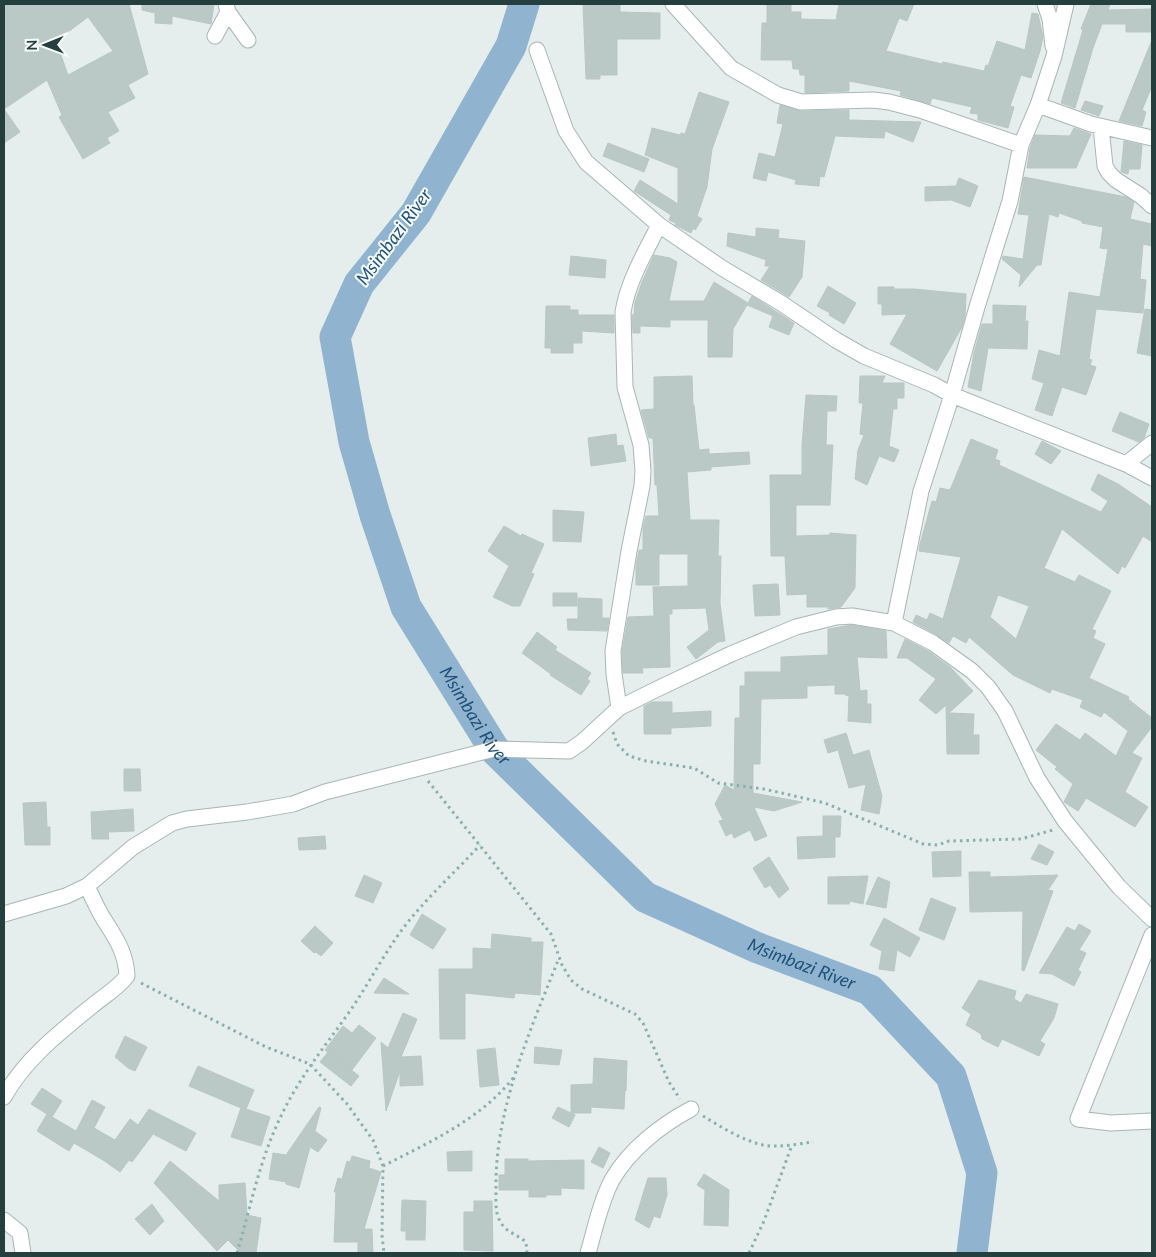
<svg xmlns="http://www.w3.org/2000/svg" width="1156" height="1257" viewBox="0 0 1156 1257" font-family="Lato,sans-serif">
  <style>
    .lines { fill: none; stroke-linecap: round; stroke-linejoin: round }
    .river { stroke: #90b4d0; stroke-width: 31 }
    .building { fill: #bbc9c6; stroke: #b8c7c5; fill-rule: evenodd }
    .minor-casing { stroke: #a8b6b5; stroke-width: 17 }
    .path { stroke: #87b0af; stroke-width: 3; stroke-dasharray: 2.5 4; stroke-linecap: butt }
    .minor { stroke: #fff; stroke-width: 15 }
    .labels { text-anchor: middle; stroke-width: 4; stroke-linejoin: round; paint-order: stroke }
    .water-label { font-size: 18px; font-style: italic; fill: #20527a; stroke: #f6faf9 }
  </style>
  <rect width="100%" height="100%" fill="#e5eeec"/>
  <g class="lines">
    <path class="river" id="s1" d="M524 4 511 46 416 213 359 284 335 337 354 442 375 515 406 607 494 749 645 897 758 948 870 990 951 1076 982 1173 972 1253"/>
  </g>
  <path class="building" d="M4 4H129L148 74 128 85 135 98 108 112 119 131 107 138 110 143 83 159 59 117 62 115 47 80 4 109 20 132 4 143ZM88 17 113 51 68 75 56 41Z
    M142 4H214L211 24 172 16V24L155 23V13L142 10Z
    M583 4H620V12L660 13V39H617V75H600V79H586Z
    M767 4H791V12H801V19L836 20 839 4H914L907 21 899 18 886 51 942 64 943 62 984 71 986 65 988 66 997 41 1025 50 1032 13 1038 14 1043 37 1040 51 1031 78 1021 75 1010 106 1014 107 1008 128 978 120V114L970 113 972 107 932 98 930 104 900 95 901 91 849 81V91L805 93V75H800L799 69H793L792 60H761L762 23H767Z
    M1091 4H1110L1108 10 1152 9V32H1126V24H1102L1093 48 1075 108 1061 103 1083 30 1081 29Z
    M1152 40V86L1142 110 1146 112 1142 126 1119 121Z
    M699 92 729 102 712 149 707 187 697 216 702 219 695 230 693 228 691 233 675 225 676 223 669 220 671 215 634 191 640 180 678 204V168L645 155 652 128 680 135 681 133 685 134Z
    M1085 101 1103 106 1099 116 1081 110Z
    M780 105 801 111 849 110V120L921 122 913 142 885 131 884 138 835 136 824 177 820 176 819 186 795 184 796 180 768 172 766 181 753 178 759 153 775 157 783 124 777 123Z
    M1074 128 1091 134 1076 168H1027L1030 148 1035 135 1070 136Z
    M1124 141 1142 145 1140 169H1129L1128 174 1121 172Z
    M608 143 649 159 644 172 603 156Z
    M1024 177 1126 197 1134 202 1130 219 1152 224V246L1143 244 1140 279 1146 280 1143 313 1096 309 1089 359 1092 360 1090 365 1096 367 1086 395 1062 387 1052 416 1035 410 1044 383 1032 379 1039 350 1060 356 1069 292 1100 297 1108 249 1100 248 1103 227 1082 223V221L1059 213 1058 217 1049 214 1041 265H1037L1019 287 1021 275 1002 259 1003 256 1023 259 1029 215 1018 214Z
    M959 178 978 186 970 207 951 200 925 201V187L956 186Z
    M756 228 779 230 778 238 805 241 802 277 789 297 761 280 770 266H765L766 260 727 246 728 233 756 237Z
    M654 255 670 258 677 262 669 301H704L714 282 748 303 752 296 794 323 789 335 769 327 773 316 747 305 733 329 732 357H708V320H670V327L640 326V333H633L632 315H634L635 302 642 282Z
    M571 256 606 260 605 278 569 275Z
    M828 286 856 303 844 324 829 315 830 313 817 306Z
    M878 287H894V289H914L966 294 965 316 962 327 937 371 890 344 907 314 882 315V304H878Z
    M993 305 1026 306 1025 321H1028L1027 349 988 348 981 391 968 387 974 353 982 324H993Z
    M546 306H570V310H578V315H614V333L582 331V343H573V353H551V348H545Z
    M1145 309 1152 310V356L1137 353Z
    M692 376 693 405H694L699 450 709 449V454L749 452 750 464 711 467V470L687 472 690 520H719L718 556H721L720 603 725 641 718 642 696 659 687 647 709 630 706 608 672 609V614H669L670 667 642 668 643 673H623L622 652 628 617 654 616 653 587 688 586V554H659V585H636V566L639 550H643V528L646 516H659L657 485H655L653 438H649L641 410 654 409V377Z
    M860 376H885L882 383H904V398H897V409H893L889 446 899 450 894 462 879 456 867 485 855 479 858 450 864 435 860 434 863 403H859Z
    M806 395 837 396 836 411H827L826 445H833L830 505H796V536L830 535V533L856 535 855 588 841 607 828 609V607H807V594L787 595 785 556H771L770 475H802V445Z
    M1120 412 1149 424 1144 438 1139 442 1112 431Z
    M616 434 617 446 623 445 626 461 591 466 588 438Z
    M971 439 998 450 995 459 1000 461 999 465 1101 512 1108 501 1091 490 1098 474 1118 484 1152 507V542L1143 536 1125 568 1122 566 1118 574 1062 529 1044 568 1075 582 1079 575 1111 591 1092 629 1096 631 1093 638 1105 644 1089 678 1129 697 1128 699 1152 718V727L1132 753 1142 758 1125 792 1148 807 1135 827 1086 798 1078 811 1064 802 1073 784 1055 769 1057 767 1036 750 1056 724 1080 740 1085 733 1116 756 1128 731 1104 712 1101 717 1080 707 1083 700 1052 689 1050 693 1013 675 969 637 966 643 953 636 949 643 937 635 913 622 916 615 927 620 930 613 943 619 961 557 919 551 920 544 932 501 936 502 940 488 950 490ZM998 595 1029 606 1016 639 990 617Z
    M1042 441 1061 451 1051 464 1035 454Z
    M553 510 584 512 581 542 553 541Z
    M504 526 521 536 522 534 544 544 531 573 534 574 520 606H512L493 597 509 566 488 551Z
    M778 584 780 615 755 616 753 585Z
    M553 593H577V606H553Z
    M578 598 602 599V618H609L607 631 568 630 567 619H578Z
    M852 625 886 631 887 658 857 657 860 691 867 690V704H871V723L848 721 849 695 846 696 845 694H835V685L807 686V698L761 699 760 764H753V793L802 802 774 811 754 807 767 836 755 841 750 830 734 838 732 833 726 836 719 821 723 820 715 804 725 785 734 790 735 718H740V686H745V672H781V657L828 655V629Z
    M537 632 557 647 555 650 591 673 587 679 590 681 581 695 550 675 551 674 522 653Z
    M905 639 928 651 950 667 973 691 949 713 974 714 973 735H979V754H947L946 705 936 714 919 700 936 679 907 658H897Z
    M652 702H672V713L711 711V726L671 728V734H644V706Z
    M846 733 853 755 869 750 882 796 879 814 861 810 866 784 849 788 838 750 828 753 824 740Z
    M124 769H140L141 791H124Z
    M46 802 47 827H50V845H25L23 803Z
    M133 809 134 831 108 832 109 839H92L91 812Z
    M823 816H841L840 837H835V857L798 859 797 837 826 836H823Z
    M325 836 326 849 299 850 298 838Z
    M1039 844 1054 852 1047 865 1031 859Z
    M961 851V876L933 877 932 852Z
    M769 857 789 889 779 898 770 885 765 888 753 868Z
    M969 872H990V877L1058 875 1048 890 1053 891 1024 971 1022 970 1023 911 970 912Z
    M364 875 382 883 373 903 355 896Z
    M868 876 863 904 850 901 849 904H828V877Z
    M878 877 890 882 886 908 866 904Z
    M931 898 956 908 944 940 919 930Z
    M422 914 446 929 433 949 410 935Z
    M884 918 920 938 910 957 897 950 894 971 879 969 882 951 870 945Z
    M1079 924 1091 931 1079 950 1086 953 1078 970 1081 972 1074 986 1052 974 1039 973 1067 927 1075 931Z
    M315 926 333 943 321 956 316 952 314 953 301 941Z
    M492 934 531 938V942H543L540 995 515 993 514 998 465 993V1039H440L439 969H473V948L491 949Z
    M384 978 409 994 374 993Z
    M979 980 1016 991 1014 999 1021 1003 1026 994 1058 1004 1054 1018 1040 1041 1045 1044 1039 1056 1002 1039 998 1047 982 1039 981 1034 966 1025 971 1014 962 1008Z
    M403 1013 417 1019 401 1057 421 1056 423 1085 400 1086V1071L386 1111 381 1042 388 1048Z
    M359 1025 376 1038 352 1070 325 1050 343 1026 352 1033Z
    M125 1036 147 1047 135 1071 128 1068 115 1057Z
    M535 1047 562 1050 559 1065 534 1063Z
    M495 1048 499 1085 480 1087 477 1050Z
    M328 1052 359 1076 351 1086 320 1062Z
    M594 1058 627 1061 626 1091 625 1090 624 1109 591 1107V1113H572L575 1115 569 1127 552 1118 558 1107 571 1113V1085L593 1084Z
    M198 1066 254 1090 246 1109 270 1117 261 1146 231 1137 241 1108 189 1086Z
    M42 1088 62 1101 52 1117 76 1131 92 1100 105 1107 94 1128 115 1140 130 1119 138 1125 149 1109 196 1133 186 1151 153 1134 132 1162 129 1160 120 1172 103 1160 74 1143 69 1151 37 1131 47 1114 31 1104Z
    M319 1107 321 1108 315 1131 327 1140 318 1152 310 1147 299 1188 286 1184V1182L269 1179 273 1153 286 1155Z
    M599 1147 610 1153 603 1168 591 1162Z
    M472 1151V1171H448L447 1152Z
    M352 1156 370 1161 369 1168 381 1172 364 1229H372L373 1253H358V1242H334L336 1192H334L338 1178 342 1179 347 1161 350 1162Z
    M505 1159H528V1161L584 1160V1189L561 1188V1195H546V1197H529V1190H499V1175H505Z
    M170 1161 219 1201V1185L245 1183 247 1215 261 1218 256 1253H241L228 1240 217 1251 154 1183Z
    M704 1174 729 1190 728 1226 704 1225 705 1190 697 1185Z
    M648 1178H666L667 1195 660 1218 654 1216 649 1228 635 1220Z
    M402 1200 426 1201 425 1240H406V1231H401Z
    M474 1201H492L493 1251 464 1250V1212H474Z
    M152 1204 164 1221 150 1235 135 1219Z"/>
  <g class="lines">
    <g class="minor-casing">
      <path id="minor" d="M673 4 731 68 778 95 801 102 873 100 889 102 920 110 1021 145
        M1045 4 1050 19 1053 46
        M228 12 248 40
        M215 36 228 12 226 4
        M537 50 566 131 586 162 659 225 722 268 781 303 836 340 864 356 934 385 952 395 1126 464 1152 478
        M1038 105 1091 124 1152 138
        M1101 127 1105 166 1109 173 1116 180 1141 196 1152 206
        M1126 464 1152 443
        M894 623 921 491 952 395 977 307 1010 201 1021 145 1038 105 1054 56 1066 4
        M619 708 614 674 613 651 629 551 642 486 643 471 641 445 625 387 623 312C628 281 645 253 659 225
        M4 914 66 896 87 886 133 847 172 823 187 819 247 812 293 804 325 792 494 749 569 751 582 742 619 708 655 690 731 654 796 627 836 617 852 616 894 623 933 643 972 671 988 687 1005 711 1037 778 1065 821 1119 887 1152 919
        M1152 935 1078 1119 1111 1123 1152 1121
        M4 1097C24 1060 60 1032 92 1006 104 996 118 988 127 976 126 952 115 937 103 918 97 908 92 897 87 886
        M4 1220 20 1233 23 1253
        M588 1253C595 1229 600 1203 612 1180 629 1150 661 1125 691 1109"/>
    </g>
    <path class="path" d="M613 732 617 744 629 756 646 761 694 768 718 783 764 789 825 803 923 844 938 845 949 841 1021 839 1053 830
      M428 781 551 934 562 965 571 980 582 989 635 1014 643 1023 669 1082 680 1099
      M141 983 266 1047 310 1064 347 1104 373 1140 383 1166 382 1235 384 1253
      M703 1116C721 1127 742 1140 763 1145 779 1148 797 1144 813 1142
      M383 1166C430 1142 481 1119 514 1077
      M237 1253C251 1206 259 1161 281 1116 298 1080 322 1050 345 1018 369 985 386 948 412 917 433 892 458 869 480 845
      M527 1253 526 1242C517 1234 506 1233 500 1221 495 1213 496 1201 496 1191 494 1111 530 1031 559 958
      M749 1253 764 1221 792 1145"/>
    <use href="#minor" class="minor"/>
  </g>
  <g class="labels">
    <g class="water-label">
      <text transform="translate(394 237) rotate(-54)" y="6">Msimbazi River</text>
      <text dy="6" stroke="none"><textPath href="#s1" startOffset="794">Msimbazi River</textPath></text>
      <text dy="6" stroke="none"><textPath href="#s1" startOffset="1214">Msimbazi River</textPath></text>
    </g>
  </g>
  <rect width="1156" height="1257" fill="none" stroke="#253f3f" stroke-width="10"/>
  <g transform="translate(45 45) rotate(269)" stroke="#f6faf9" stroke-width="4" paint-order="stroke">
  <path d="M0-4L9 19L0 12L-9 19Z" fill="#253f3f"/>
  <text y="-8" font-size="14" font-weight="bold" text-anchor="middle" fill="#253f3f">N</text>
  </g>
</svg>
